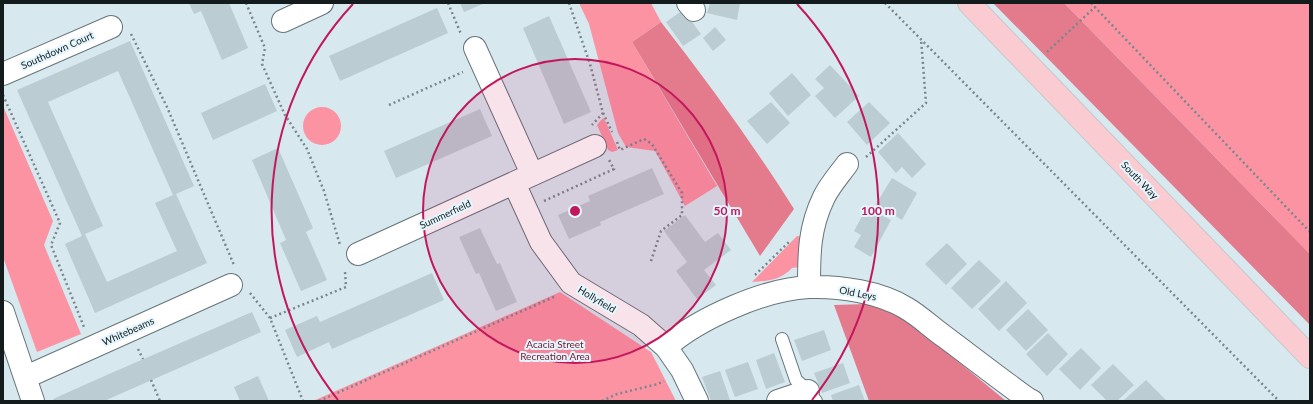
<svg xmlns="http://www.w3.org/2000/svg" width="1313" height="404" viewBox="0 0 1313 404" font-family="Lato,sans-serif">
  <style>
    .green { fill: #fb93a3 }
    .forest { fill: #e47b8c }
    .building { fill: #bbccd3; fill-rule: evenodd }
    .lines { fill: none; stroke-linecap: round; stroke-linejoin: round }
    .service-casing { stroke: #66757b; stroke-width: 14 }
    .minor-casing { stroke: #66757b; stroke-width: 24 }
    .primary-casing { stroke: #c7c8c9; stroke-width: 24 }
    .path { stroke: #7b878c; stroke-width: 2.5; stroke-dasharray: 2 3; stroke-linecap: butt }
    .service { stroke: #fff; stroke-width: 12 }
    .minor { stroke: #fff; stroke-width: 22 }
    .primary { stroke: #facbd1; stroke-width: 22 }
    .ring { fill: none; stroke: #c2185b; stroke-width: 2 }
    .labels { text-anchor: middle; stroke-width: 4; stroke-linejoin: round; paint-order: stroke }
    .street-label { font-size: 10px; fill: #141b1d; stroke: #e4f6fd }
    .park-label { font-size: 10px; fill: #751730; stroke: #e4f6fd }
    .centre { fill: #c2185b; stroke: #e4f6fd; stroke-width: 2 }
    .ring-label { font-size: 12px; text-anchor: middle; font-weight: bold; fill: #c2185b; stroke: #e4f6fd; stroke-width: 4; stroke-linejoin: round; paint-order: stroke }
  </style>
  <rect width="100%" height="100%" fill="#d7e8ef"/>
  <path class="green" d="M579 3H651L661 22 632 42 717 186 685 206 655 151 626 147 618 133 589 24Z
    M1064 3H1310V254Z
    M3 106 53 221 44 245 81 334 37 352 3 257Z
    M303 126a19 19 0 1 1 38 0a19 19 0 1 1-38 0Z
    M604 118 618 150 612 152 608 150 597 125 601 120Z
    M797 236 804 237 800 267 792 268C781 280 767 281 752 282Z
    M560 292 651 352 676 401H313Z"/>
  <path class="forest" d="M993 3H1064L1310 254V325Z
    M661 22C708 82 753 144 794 209L760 256 632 42Z
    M867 304 904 317 1006 401H869L834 305Z"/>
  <path class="building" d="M189 3H229L248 48 222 60 201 11 194 14Z
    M460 3H485L464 12Z
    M710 3H740L737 20 707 13Z
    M437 8 448 33 340 81 329 56Z
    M683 10 701 34 683 46 666 22Z
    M549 16 591 112 564 124 523 28Z
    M715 27 726 40 713 51 703 38Z
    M130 41 194 186 176 194 207 263 95 313 65 244 82 236 17 90ZM118 71 173 195 155 203 177 251 107 282 85 234 103 226 48 102Z
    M830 65 859 96 835 118 815 96 824 88 815 79Z
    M792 73 811 95 788 116 769 93Z
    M265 84 277 111 213 140 201 113Z
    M771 102 790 123 767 144 747 121Z
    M869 102 890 123 867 145 847 122Z
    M480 109 492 136 396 178 384 151Z
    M898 133 926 164 912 178 902 167 896 173 878 152Z
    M278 148 313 228 306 232 327 280 301 291 280 243 286 240 252 160Z
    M652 168 664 194 600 222 601 225 569 239 558 215 590 201 588 196Z
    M892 178 917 193 902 220 876 204Z
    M867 207 891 220 871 257 854 247 861 235 854 231Z
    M685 215 705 242 718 233 731 250 704 270 716 285 697 299 676 271 687 262 664 231Z
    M480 228 497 264 500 263 517 302 496 311 479 273 476 274 459 237Z
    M947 243 967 264 946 285 925 264Z
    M979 260 1001 281 972 309 951 288Z
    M432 273 444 300 332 349 329 342 297 357 285 330 317 316 320 322Z
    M1006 281 1027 303 999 331 978 309Z
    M1028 309 1048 330 1026 351 1006 330Z
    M252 312 261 332 104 401H54L53 399 109 374Z
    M824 330 831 350 802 361 794 340Z
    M1048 333 1068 354 1047 376 1026 354Z
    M1081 348 1101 368 1080 390 1059 369Z
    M774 353 785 382 766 389 756 360Z
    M748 362 758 389 735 397 725 370Z
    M843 363 850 383 822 393 814 373Z
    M1113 364 1134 385 1117 401H1107L1091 385Z
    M720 371 730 400 726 401H711L702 377Z
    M258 376 269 401H240L234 387Z
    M1146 380 1167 401H1125L1124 400Z
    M859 385 865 401H833L831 395Z"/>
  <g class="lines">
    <g class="service-casing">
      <path id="service" d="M782 339 796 380 808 391 816 401"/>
    </g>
    <g class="minor-casing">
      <path id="minor" d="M688 3 694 10
        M283 21 322 3
        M475 48 532 174
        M3 74 111 27
        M514 183 541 242 571 283 641 325 666 347 682 370 697 401
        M358 254 595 146
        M809 287C809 253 809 228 824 197 830 185 839 175 847 164
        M3 312 33 401
        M666 347C699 318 765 289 809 287 840 286 880 292 906 308 920 316 932 328 945 337 973 358 1000 379 1028 399L1032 401
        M26 377 231 285
        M778 401 808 391"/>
    </g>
    <g class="primary-casing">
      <path id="primary" d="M969 3 1310 357"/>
    </g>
    <path class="path" d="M246 3 265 48 262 64 285 115 307 149 324 191 340 245
      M448 3 461 34
      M569 3 590 64 603 113 592 125
      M885 3 1279 401
      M1091 3 1310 232
      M131 34 167 107 234 265
      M1047 52 1095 7
      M3 95 60 223 51 245 84 327
      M389 105 463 72
      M603 113 612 132
      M617 142 620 150 644 139 652 144 682 193V215L661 231 650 264
      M866 157 926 103 921 39
      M544 201 614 169 609 160
      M755 275 790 241
      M250 293 270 318 303 401
      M270 318 346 287 345 271
      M138 349 143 359
      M151 380 160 401
      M319 401 556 296
      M602 401 617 394 658 384 664 381"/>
    <use href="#service" class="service"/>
    <use href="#minor" class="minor"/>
    <use href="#primary" class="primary"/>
  </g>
  <circle cx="575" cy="211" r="152" fill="#c2185b" fill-opacity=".12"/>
  <g class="ring">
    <circle cx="575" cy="211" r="152"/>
    <path d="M338 400A303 303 0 0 1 353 4M797 4A303 303 0 0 1 812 400"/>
  </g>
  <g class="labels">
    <g class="street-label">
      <text transform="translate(57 50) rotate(-24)" y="4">Southdown Court</text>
      <text transform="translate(1140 180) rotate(46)" y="4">South Way</text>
      <text transform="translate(445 214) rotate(-25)" y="4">Summerfield</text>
      <text transform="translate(858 293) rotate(11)" y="4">Old Leys</text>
      <text transform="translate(597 299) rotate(31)" y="4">Hollyfield</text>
      <text transform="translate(128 331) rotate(-24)" y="4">Whitebeams</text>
    </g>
    <g class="park-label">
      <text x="555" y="348">Acacia Street<tspan x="555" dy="12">Recreation Area</tspan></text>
    </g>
  </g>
  <circle cx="575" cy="211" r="6" class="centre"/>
  <g class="ring-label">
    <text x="727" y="215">50 m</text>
    <text x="878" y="215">100 m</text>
  </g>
  <rect width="1313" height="404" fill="none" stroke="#141b1d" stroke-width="8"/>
</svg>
